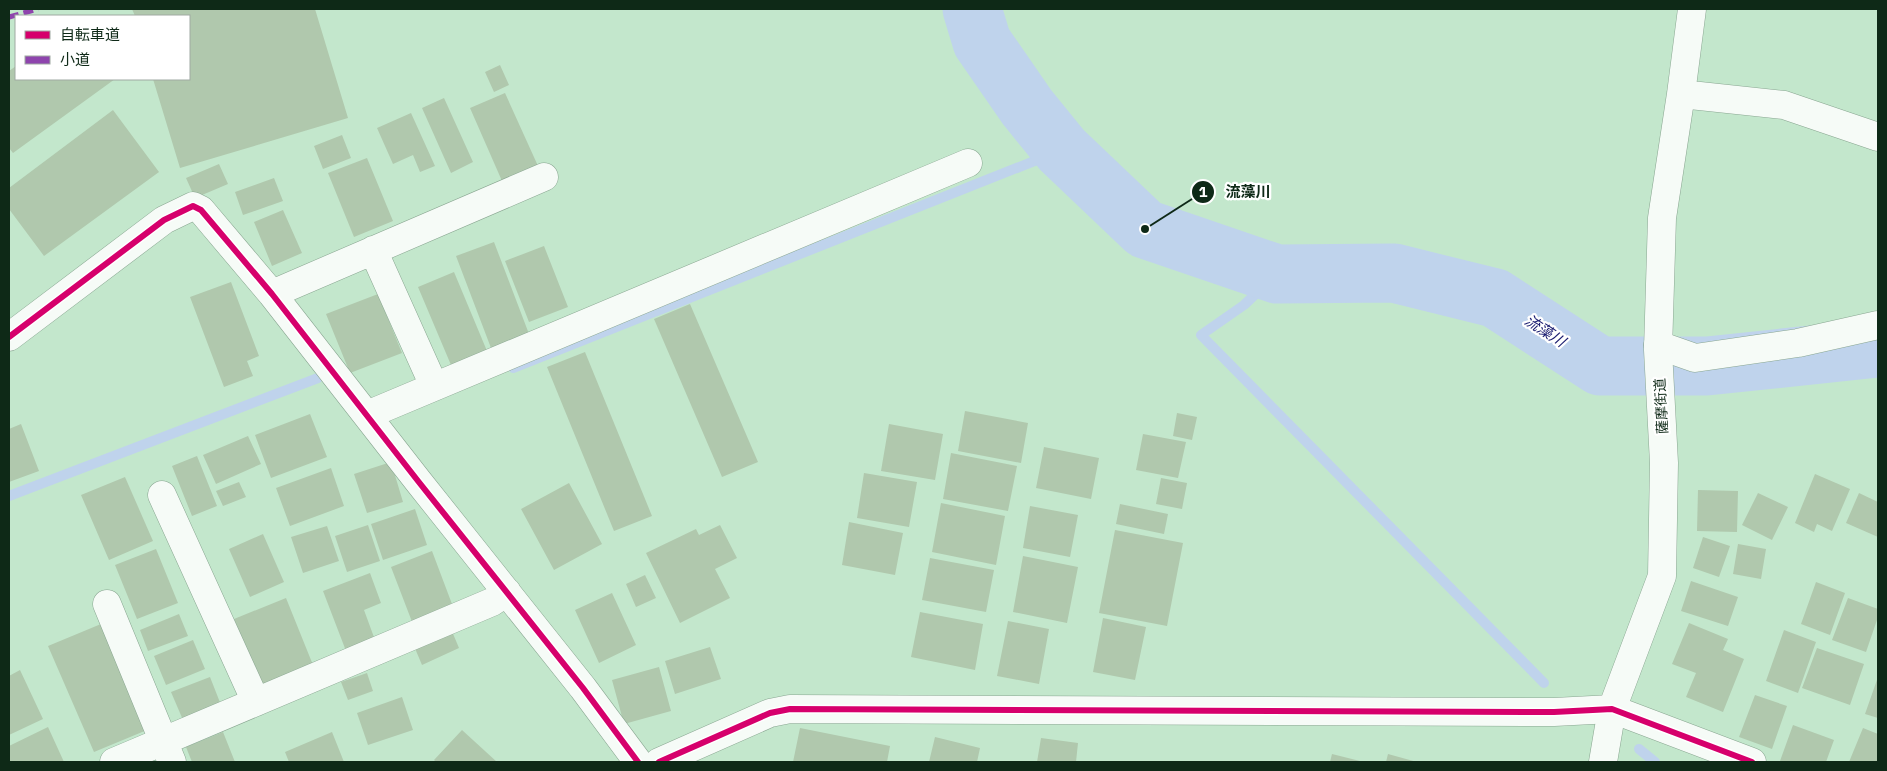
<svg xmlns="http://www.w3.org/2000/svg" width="1887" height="771" viewBox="0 0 1887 771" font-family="'IBM Plex Sans','Noto Sans JP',sans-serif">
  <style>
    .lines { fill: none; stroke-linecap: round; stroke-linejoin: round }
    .stream { stroke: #bfd3ec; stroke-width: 10 }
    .river { stroke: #bfd3ec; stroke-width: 59 }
    .building { fill: #b0c8ad }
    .street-casing { stroke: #89a691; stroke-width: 29 }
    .secondary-casing { stroke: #89a691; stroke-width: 29 }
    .street { stroke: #f6fbf7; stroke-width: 28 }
    .secondary { stroke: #f6fbf7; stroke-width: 28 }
    .quiet { stroke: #8e44ad; stroke-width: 5; stroke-dasharray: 10 5; stroke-linecap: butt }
    .cycleway-casing { stroke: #fff; stroke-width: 9 }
    .cycleway { stroke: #d6006c; stroke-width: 6 }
    .labels { text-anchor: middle; stroke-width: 4.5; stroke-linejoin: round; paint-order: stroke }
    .street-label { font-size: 14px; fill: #0e2917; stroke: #fff }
    .water-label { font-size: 15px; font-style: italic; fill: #181a6f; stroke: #fff }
    .leader { fill: none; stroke: #0e2917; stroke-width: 2 }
    .callout-dot { fill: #0e2917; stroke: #fff; stroke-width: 2 }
    .mark-label { font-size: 15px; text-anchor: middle; font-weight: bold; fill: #fff }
    .callout-label { font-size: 15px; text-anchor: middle; font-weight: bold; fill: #0e2917; stroke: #fff; stroke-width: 4.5; stroke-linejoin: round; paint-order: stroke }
  </style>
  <rect width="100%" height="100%" fill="#c3e7cc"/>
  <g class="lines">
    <path class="stream" d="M1277 274 1244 305 1201 335 1544 683
      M513 368 1062 150
      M9 496 318 378
      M1639 749 1655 762"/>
    <path class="river" d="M972 9 982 42 1027 107 1062 150 1145 229 1277 274 1394 273 1495 298 1600 366H1707L1878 348"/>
  </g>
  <path class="building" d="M132 9H315L348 118 180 168 153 79H189V16H135Z
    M500 65 509 85 494 92 485 72Z
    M16 66V79H115L13 153 9 148V71Z
    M505 93 538 166 502 181 470 108Z
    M444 98 473 162 451 173 422 108Z
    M113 110 159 172 44 256 9 209V188Z
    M411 113 435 166 420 172 413 155 393 164 377 128Z
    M342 135 351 158 323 169 314 146Z
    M367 158 393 221 354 237 328 173Z
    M219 164 228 184 195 198 186 178Z
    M274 178 283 201 243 215 235 192Z
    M283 210 302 253 272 266 254 222Z
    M494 242 529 334 491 348 456 256Z
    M544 246 568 307 529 322 505 261Z
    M454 272 487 351 451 365 418 287Z
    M231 282 259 356 247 361 253 376 224 387 190 297Z
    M378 294 402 353 350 373 326 314Z
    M690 304 758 462 722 477 654 319Z
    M585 352 652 516 614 531 547 367Z
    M965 411 1028 423 1021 463 958 451Z
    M1177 413 1197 417 1192 440 1173 436Z
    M310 414 327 457 271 478 255 435Z
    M21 424 39 471 9 482V429Z
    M889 424 943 434 935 480 881 471Z
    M1143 434 1186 442 1178 478 1136 470Z
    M248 436 261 464 216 484 203 455Z
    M1044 447 1099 458 1091 499 1036 488Z
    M951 453 1017 466 1008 511 943 499Z
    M197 456 217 506 192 516 172 466Z
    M391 462 403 502 367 513 354 474Z
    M331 468 344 506 290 526 276 488Z
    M864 473 917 482 909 527 857 518Z
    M1815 474 1850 489 1832 531 1817 524 1814 532 1795 523Z
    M125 477 153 541 109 560 81 495Z
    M1161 478 1187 483 1182 509 1156 504Z
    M239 482 246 497 223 506 216 491Z
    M569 483 602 544 554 570 521 509Z
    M1698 490 1738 491 1737 532 1697 531Z
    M1758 493 1788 507 1772 540 1742 525Z
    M1859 493 1878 502V537L1846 523Z
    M941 503 1005 516 996 565 932 552Z
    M1120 504 1168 514 1164 534 1116 524Z
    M1030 506 1078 515 1070 557 1023 548Z
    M415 509 427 545 383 560 371 524Z
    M849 522 903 533 895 575 842 565Z
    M368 525 380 561 347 572 335 536Z
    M720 525 737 558 715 569 730 598 680 623 646 553 696 529 699 535Z
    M327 526 339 561 303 573 291 537Z
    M1115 530 1183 543 1167 626 1099 613Z
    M263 534 284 582 250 597 229 549Z
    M1703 537 1730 546 1719 577 1693 568Z
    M1738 544 1766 549 1761 579 1733 574Z
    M156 549 178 603 137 619 115 565Z
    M432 551 455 612 414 627 391 567Z
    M1023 556 1078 567 1067 623 1013 612Z
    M930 558 994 570 986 612 922 600Z
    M370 573 381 603 364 610 375 640 346 651 323 591Z
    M645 575 656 598 636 607 626 584Z
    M1691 581 1738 597 1728 626 1681 611Z
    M1816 582 1845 593 1830 635 1801 624Z
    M612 593 636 645 599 663 575 610Z
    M286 598 313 665 261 686 234 619Z
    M1848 598 1878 609V617L1866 652 1832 640Z
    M920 612 983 624 975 670 911 657Z
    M179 614 188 636 148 651 140 630Z
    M1103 618 1146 627 1135 680 1093 672Z
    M1008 621 1049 629 1039 684 997 676Z
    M1689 623 1728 639 1723 650 1744 659 1723 712 1686 697 1696 673 1672 664Z
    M101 624 147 730 94 752 48 646Z
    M451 629 459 648 422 665 414 646Z
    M1784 630 1816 642 1798 693 1766 681Z
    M193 640 205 669 166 685 154 656Z
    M710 647 721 679 675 694 665 661Z
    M1817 648 1864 664 1850 705 1802 688Z
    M659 667 671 711 624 724 612 680Z
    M20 670 43 719 9 735V676Z
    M367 673 373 691 348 700 341 682Z
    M210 677 221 705 183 720 171 692Z
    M1878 677V718L1865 714Z
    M1755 695 1787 706 1772 749 1739 737Z
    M402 697 413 730 368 745 357 713Z
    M1793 725 1834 740 1826 762 1780 761Z
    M48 727 64 762H9V746Z
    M800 728 890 746 887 762H793Z
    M1863 728 1878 734V762H1849Z
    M462 730 497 762H436L434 760Z
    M223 732 235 762H192L186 747Z
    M332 732 344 762H289L285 752Z
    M935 737 980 748 977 762H929Z
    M1041 738 1078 743 1076 762H1037Z
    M1332 754 1364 762H1330Z
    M1388 754 1417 762H1386Z"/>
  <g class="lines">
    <g class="street-casing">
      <path id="street" d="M373 250 434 386
        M272 294 544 177
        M9 337 164 220 193 206 201 210 272 294 418 481 583 688 638 762
        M1658 345 1695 358 1798 343 1878 325
        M367 415 968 163
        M162 495 256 702
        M107 604 172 762
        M114 762 492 602 507 592
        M1603 762 1612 709"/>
    </g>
    <g class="secondary-casing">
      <path id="secondary" d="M1681 94 1784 105 1878 137
        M1612 709 1662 576 1664 463 1658 350 1662 218 1681 94 1692 9
        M659 762 770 713 790 709 1554 712 1612 709 1752 762"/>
    </g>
    <use href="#street" class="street"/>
    <use href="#secondary" class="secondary"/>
    <path class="quiet" d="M9 17 38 9"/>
    <g class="cycleway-casing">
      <path id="cycleway" d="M9 337 164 220 193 206 201 210 272 294 418 481 583 688 638 762
        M659 762 770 713 790 709 1554 712 1612 709 1752 762"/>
    </g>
    <use href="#cycleway" class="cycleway"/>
  </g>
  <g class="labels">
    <g class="street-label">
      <text transform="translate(1661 406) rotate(-93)" y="5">薩摩街道</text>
    </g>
    <g class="water-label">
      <text transform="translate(1545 331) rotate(33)" y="5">流藻川</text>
    </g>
  </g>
  <path class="leader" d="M1145 229L1203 192"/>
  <g class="callout-dot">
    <circle cx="1145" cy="229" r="5"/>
    <circle cx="1203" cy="192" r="12"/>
  </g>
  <g class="mark-label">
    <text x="1203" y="197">1</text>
  </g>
  <g class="callout-label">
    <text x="1248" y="197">流藻川</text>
  </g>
  <rect width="1887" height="771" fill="none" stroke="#0e2917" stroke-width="20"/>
  <rect x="15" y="15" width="175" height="65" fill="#ffffff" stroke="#9fa9a2"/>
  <rect x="25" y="31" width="25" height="8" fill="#d6006c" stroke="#9fa9a2"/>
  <text x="60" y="40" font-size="15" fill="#0e2917">自転車道</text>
  <rect x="25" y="56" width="25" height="8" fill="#8e44ad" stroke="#9fa9a2"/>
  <text x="60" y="65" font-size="15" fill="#0e2917">小道</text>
</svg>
